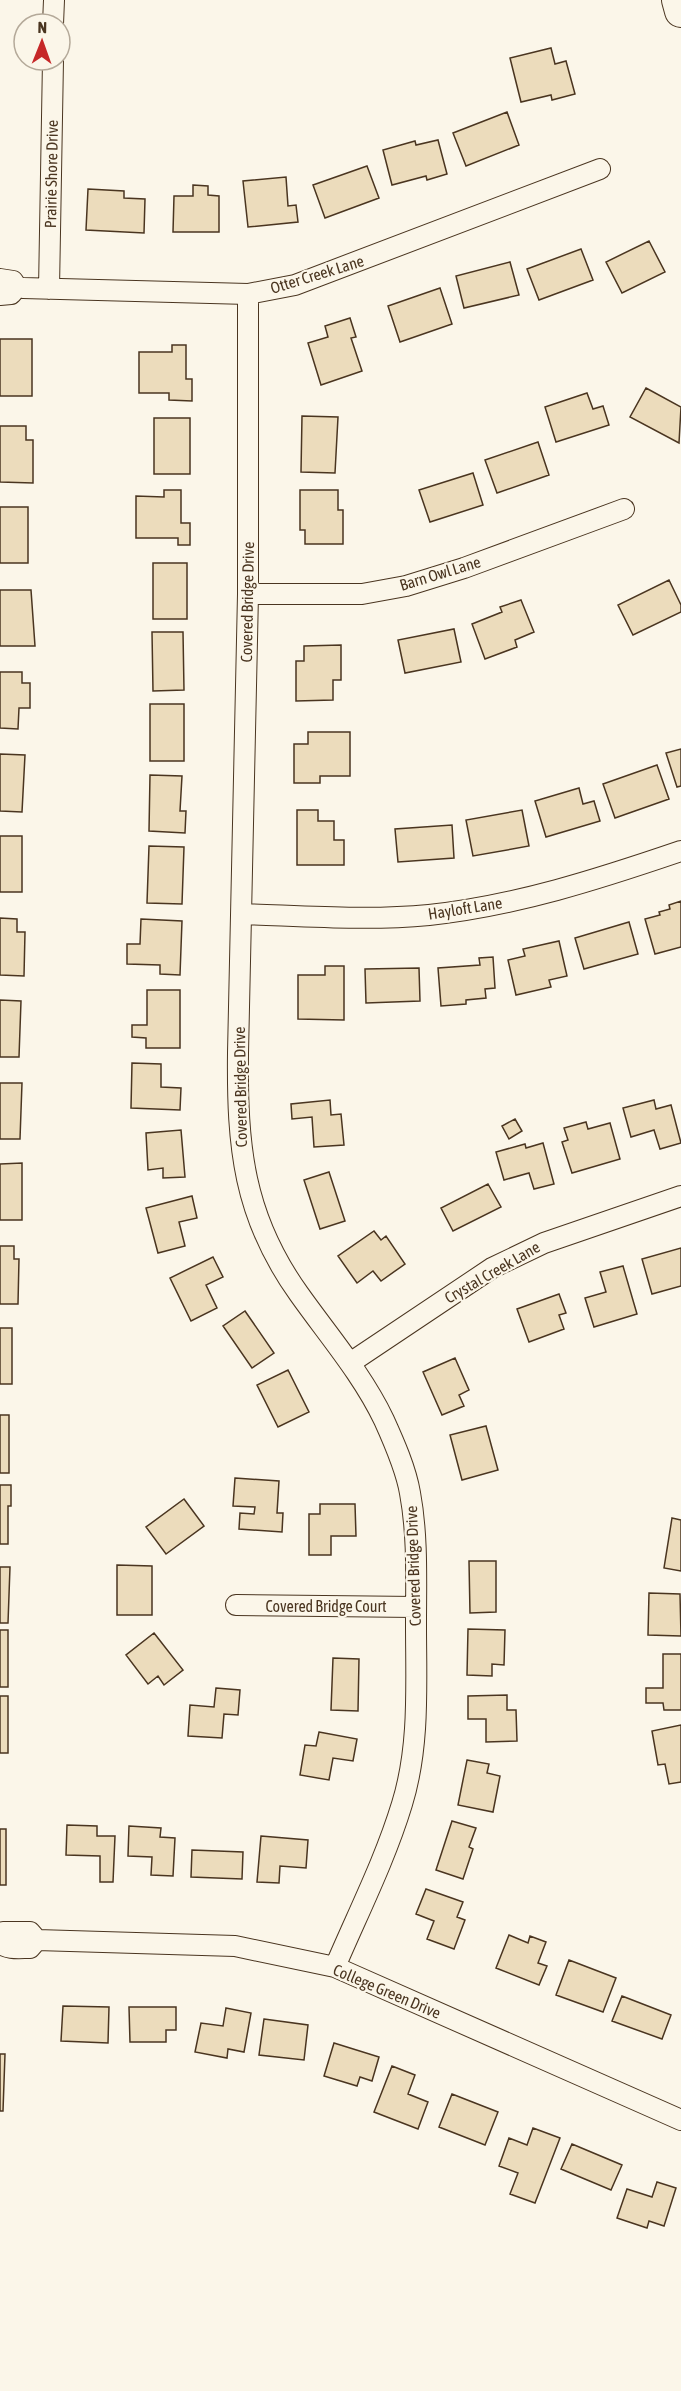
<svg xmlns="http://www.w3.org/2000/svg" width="681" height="2391" viewBox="0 0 681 2391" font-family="'Asap Condensed',sans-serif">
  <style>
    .building { fill: #ecdcbc; stroke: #4a3520; stroke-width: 1.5 }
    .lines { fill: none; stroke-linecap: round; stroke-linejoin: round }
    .minor-casing { stroke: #4a3520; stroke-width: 22 }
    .primary-casing { stroke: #4a3520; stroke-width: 34 }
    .minor { stroke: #fbf6e9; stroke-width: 20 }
    .primary { stroke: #fbf6e9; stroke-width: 32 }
    .labels { text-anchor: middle; stroke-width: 4.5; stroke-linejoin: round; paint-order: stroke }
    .street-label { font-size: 16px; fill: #4a3520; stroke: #fbf6e9 }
  </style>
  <rect width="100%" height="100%" fill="#fbf6e9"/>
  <path class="building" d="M551 48 555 64 566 61 575 94 552 100 551 95 521 102 510 58Z
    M507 112 519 145 466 166 453 133Z
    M438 140 447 174 427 180 426 176 392 185 383 150 415 141 416 145Z
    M367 166 379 198 325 218 313 185Z
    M286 177 288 206 296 205 298 222 248 227 243 181Z
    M193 185 208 186V195L219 196V232H173L174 196H193Z
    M88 189 124 191V198L145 199 144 233 86 230Z
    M649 241 665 272 622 293 606 262Z
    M581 249 593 280 539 300 527 269Z
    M510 262 519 295 464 308 456 276Z
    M440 288 452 324 400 342 388 306Z
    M350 318 356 337 351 338 362 371 321 385 308 343 328 337 325 326Z
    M0 339H32V396H0Z
    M172 345H186V379H192V401L169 400V393H139V352H172Z
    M646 388 681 407 679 443 630 417Z
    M587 393 593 409 603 406 609 425 556 442 545 407Z
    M302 416 338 417 335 473 301 472Z
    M154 418H190V474H154Z
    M0 426H26V440H33V483L0 482Z
    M538 442 549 475 497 493 485 460Z
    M473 473 483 505 430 522 419 490Z
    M164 490H181V523H190V545H178V538H136V496L164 497Z
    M300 490H338V510H343V544H305V530H300Z
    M0 507H28V563H0Z
    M153 563H187V619H153Z
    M669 580 681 605V612L633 635 618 605Z
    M0 590H31L35 646H0Z
    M521 600 534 632 515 640 517 647 485 659 472 624 502 612 500 607Z
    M454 629 461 662 405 673 398 640Z
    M152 632H183L184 690 153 691Z
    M341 645V680H333V700L296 701V661H304V646Z
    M0 672H22V683H30V708H19L18 729 0 728Z
    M150 704H184V761H150Z
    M308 732H350V776H320V783H294V744H308Z
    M681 749V786L677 787 666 753Z
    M0 754 25 755 22 812 0 811Z
    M657 765 669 799 615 818 603 784Z
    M150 775 182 776 180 811H186L185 833 149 831Z
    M579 788 583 804 594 801 600 821 546 837 535 801Z
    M297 810H318V821H334V840H344V865H297Z
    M522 810 529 846 473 856 466 820Z
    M452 825 454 858 398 862 395 829Z
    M0 836H22V892H0Z
    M149 846 184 847 182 904 147 903Z
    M681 901V947L655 954 645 919 660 915 659 912 670 909 669 905Z
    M0 918 17 919V932H25L24 976 0 975Z
    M141 919 182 921 180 975 160 974V965L127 964V944H140Z
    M629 922 638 954 584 969 575 938Z
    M559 941 567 976 549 980 551 987 516 995 508 960 525 956 523 949Z
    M493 957 495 988 485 989 486 998 466 1000V1004L441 1006 438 968 480 965 479 958Z
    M325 966H344V1020L298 1019V975H325Z
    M419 968 420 1001 366 1003 365 969Z
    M147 990H180V1048H146V1038L132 1037V1025H147Z
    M0 1000 21 1001 19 1057H0Z
    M132 1063 161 1064V1087L181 1088 180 1110 131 1108Z
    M0 1083H22L20 1139H0Z
    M330 1100 331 1115 341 1114 344 1145 314 1147 312 1117 292 1119 291 1104Z
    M654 1100 656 1109 671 1105 681 1143 660 1149 654 1130 631 1137 623 1108Z
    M515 1119 522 1131 509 1139 502 1126Z
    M586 1122 588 1129 610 1123 620 1159 572 1173 562 1142 568 1140 564 1128Z
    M181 1130 185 1177 163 1178V1168L148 1170 146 1133Z
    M543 1143 554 1184 534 1189 529 1173 504 1180 496 1152 525 1144 526 1148Z
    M22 1163V1220H0V1164Z
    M329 1172 345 1221 320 1229 304 1180Z
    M488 1184 501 1207 453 1231 441 1208Z
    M192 1196 197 1218 179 1222 185 1246 158 1253 146 1208Z
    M374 1231 381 1240 386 1236 405 1264 381 1281 373 1271 357 1283 338 1256Z
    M0 1246H14V1259H19L18 1304H0Z
    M681 1248V1286L652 1294 642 1259Z
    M213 1257 223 1277 206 1285 217 1308 191 1321 170 1278Z
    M623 1266 637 1314 594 1327 585 1298 606 1292 600 1272Z
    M559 1294 566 1313 559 1315 564 1329 529 1342 517 1309Z
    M245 1311 274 1353 252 1368 223 1326Z
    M0 1328H12V1384H0Z
    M455 1358 469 1390 459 1395 464 1406 442 1415 423 1372Z
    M288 1370 309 1412 278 1427 257 1385Z
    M0 1415H9V1473H0Z
    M486 1426 498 1470 462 1480 450 1435Z
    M235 1478 279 1481 277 1513H283L282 1532 239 1529 240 1513 254 1514 255 1507 233 1506Z
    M0 1485H11V1506H8V1544H0Z
    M184 1499 204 1526 166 1554 146 1527Z
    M320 1504H355L356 1536H331V1555H309V1514H320Z
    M672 1518 681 1520V1571L664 1568Z
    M469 1561H496V1612L470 1613Z
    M117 1565 152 1566V1615H117Z
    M0 1567H10L8 1623H0Z
    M649 1593 680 1594 681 1636 648 1635Z
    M468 1629 505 1630 504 1665 492 1664V1676L467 1675Z
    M0 1630H8V1687H0Z
    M154 1633 183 1670 164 1685 158 1676 148 1684 126 1655Z
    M663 1654H681V1710H664L663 1703H646V1688H663Z
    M333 1658 359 1659 358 1711 331 1710Z
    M216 1688 240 1690 238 1715 224 1714 222 1738 188 1736 190 1705 214 1707Z
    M507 1695V1710H516L517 1741 486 1742V1719H468V1696Z
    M0 1696H8V1753H0Z
    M681 1725V1782L669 1784 665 1764 658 1765 652 1731Z
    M319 1732 357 1739 353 1761 333 1758 329 1780 300 1775 305 1745 316 1746Z
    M467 1760 489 1764 487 1773 500 1776 493 1812 458 1805Z
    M452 1821 476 1828 469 1847 473 1849 463 1879 436 1870Z
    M67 1825 97 1826V1836H115L113 1882H100V1856L66 1855Z
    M129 1826 161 1828 160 1837 175 1838 173 1876 151 1875 152 1857 128 1856Z
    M0 1829H6V1885H0Z
    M261 1836 308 1840 306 1868 280 1866 279 1883 257 1882Z
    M192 1850 243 1852 242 1879 191 1877Z
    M426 1889 463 1902 457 1917 465 1920 454 1949 427 1939 434 1921 416 1914Z
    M509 1935 528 1943 530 1936 546 1942 538 1963 547 1966 539 1985 496 1968Z
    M569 1960 616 1978 603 2012 556 1995Z
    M622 1996 671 2015 662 2039 612 2021Z
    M63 2006 109 2007 108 2043 61 2041Z
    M129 2007H176V2030H166V2042H130Z
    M226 2008 251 2013 244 2052 228 2049 227 2058 195 2052 201 2023 223 2026Z
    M264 2019 308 2025 304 2060 259 2055Z
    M334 2043 379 2057 372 2081 360 2077 357 2086 324 2076Z
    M0 2054H5L3 2111H0Z
    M392 2066 415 2075 408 2094 428 2102 418 2129 374 2112Z
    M452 2094 498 2112 485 2145 439 2127Z
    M533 2128 560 2138 535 2203 510 2194 518 2173 499 2166 509 2138 527 2145Z
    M572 2144 622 2165 611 2190 561 2169Z
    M657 2182 676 2188 664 2226 649 2221 647 2228 617 2218 627 2189 652 2197Z"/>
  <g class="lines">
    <g class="minor-casing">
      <path id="minor" d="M53 24 54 0
        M0 279 13 281 17 287 23 288 248 294 295 285 600 169
        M49 289 53 60
        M248 294V594L238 1053C237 1146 243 1216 299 1294 328 1335 362 1374 384 1420 394 1442 406 1469 410 1493 418 1536 416 1581 416 1625 416 1684 420 1746 402 1804 385 1860 358 1913 335 1967
        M0 295 11 294 17 287
        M248 594H362L406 586 464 568 624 509
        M242 914C304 916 367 921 429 915 515 906 599 879 681 851
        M350 1363 492 1268 544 1243 681 1196
        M236 1605 416 1607
        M0 1935 3 1932H30L37 1940
        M0 1943C7 1950 20 1948 30 1948L37 1940 235 1946 335 1967 681 2120"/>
    </g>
    <g class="primary-casing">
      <path id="primary" d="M678 0 681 11"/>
    </g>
    <use href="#minor" class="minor"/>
    <use href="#primary" class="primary"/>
  </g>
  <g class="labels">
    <g class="street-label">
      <text transform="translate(51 174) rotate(-89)" y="6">Prairie Shore Drive</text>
      <text transform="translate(317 274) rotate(-17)" y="6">Otter Creek Lane</text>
      <text transform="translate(440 573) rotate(-17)" y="6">Barn Owl Lane</text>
      <text transform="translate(247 602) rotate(-89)" y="6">Covered Bridge Drive</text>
      <text transform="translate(465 908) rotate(-9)" y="6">Hayloft Lane</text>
      <text transform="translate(240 1087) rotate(-91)" y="6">Covered Bridge Drive</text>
      <text transform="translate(492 1272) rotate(-30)" y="6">Crystal Creek Lane</text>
      <text transform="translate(413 1566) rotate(-92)" y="6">Covered Bridge Drive</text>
      <text x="326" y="1612">Covered Bridge Court</text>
      <text transform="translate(387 1991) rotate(23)" y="6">College Green Drive</text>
    </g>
  </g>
  <g transform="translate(42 42) rotate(1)"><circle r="28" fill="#fbf6e9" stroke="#b4a999" stroke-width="1.5"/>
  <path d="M0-4.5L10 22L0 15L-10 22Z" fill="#c62828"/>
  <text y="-9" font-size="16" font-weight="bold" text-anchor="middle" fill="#4a3520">N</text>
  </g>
</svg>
